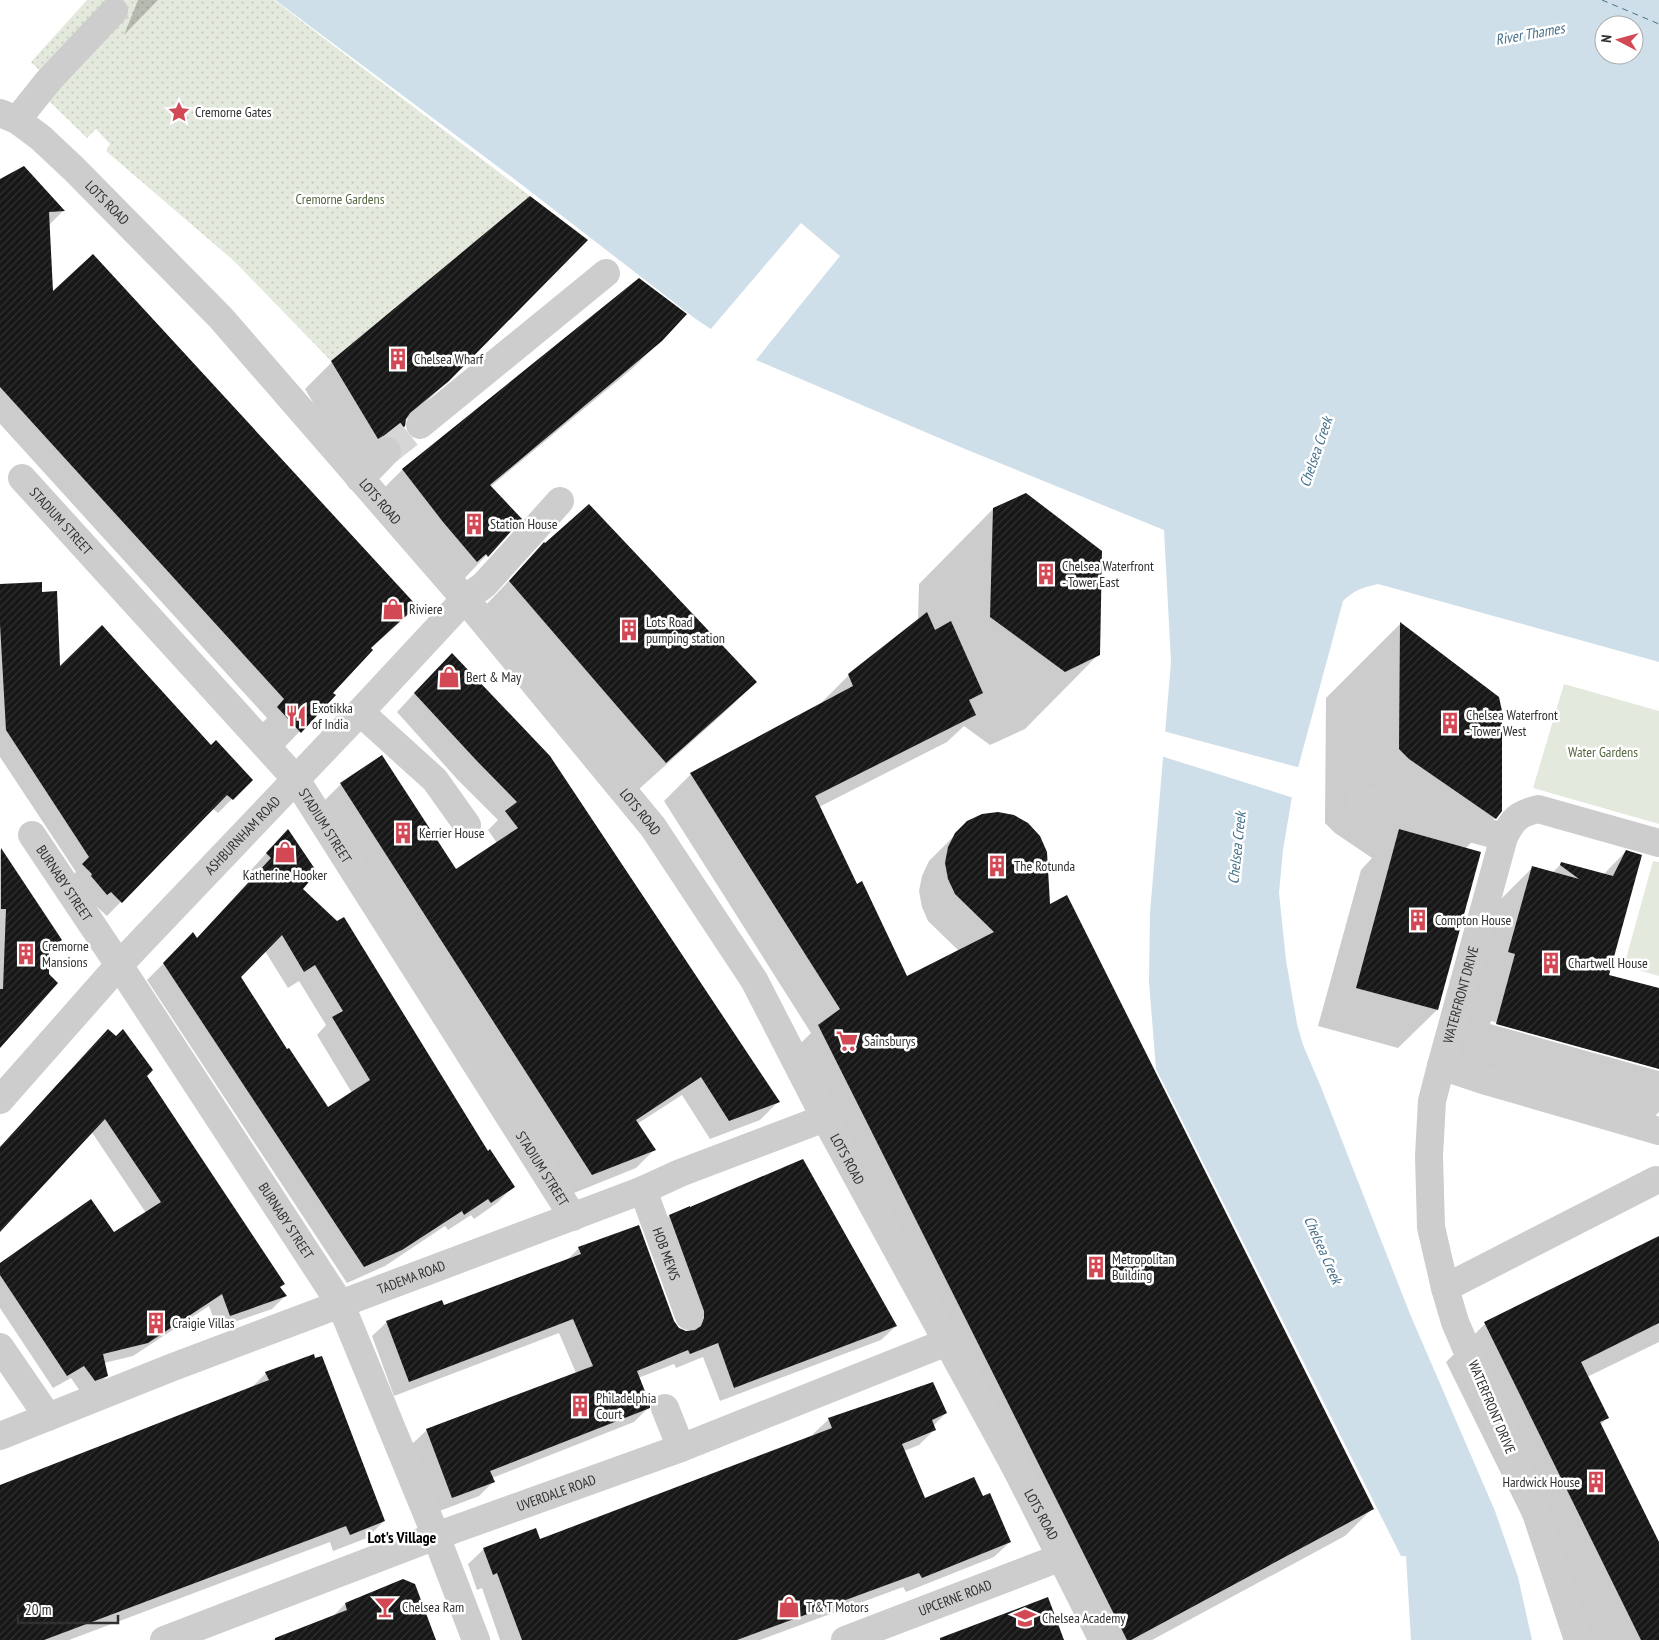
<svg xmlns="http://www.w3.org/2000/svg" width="1659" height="1640" viewBox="0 0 1659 1640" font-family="'PT Sans Narrow',sans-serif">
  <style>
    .park { fill: url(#park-dots) }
    .garden { fill: #e4e9dd }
    .water { fill: #cfdfe9; fill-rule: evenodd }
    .pier { fill: #fff }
    .shadow { fill: #0003; fill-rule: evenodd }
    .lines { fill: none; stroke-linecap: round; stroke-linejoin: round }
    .ferry { stroke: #47718a; stroke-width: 1; stroke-dasharray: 6 5; stroke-linecap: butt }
    .building { fill: url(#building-hatch); fill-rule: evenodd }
    .minor-tunnel { stroke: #d6d6d6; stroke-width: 28; stroke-dasharray: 28 14; stroke-linecap: butt }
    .minor { stroke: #cdcdcd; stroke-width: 28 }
    .labels { text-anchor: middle; stroke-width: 5; stroke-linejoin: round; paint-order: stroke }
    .poi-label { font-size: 14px; fill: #303030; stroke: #fff; text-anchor: start }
    .park-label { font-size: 14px; fill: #546842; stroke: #fff }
    .street-label { font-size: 14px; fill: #303030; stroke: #fff }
    .water-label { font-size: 15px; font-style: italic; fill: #47718a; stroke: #fff }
    .quarter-label { font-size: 16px; font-weight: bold; fill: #000; stroke: #fff }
  </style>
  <defs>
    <pattern id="park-dots" width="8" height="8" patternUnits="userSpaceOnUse" patternTransform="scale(1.25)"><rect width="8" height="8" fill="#e4e9dd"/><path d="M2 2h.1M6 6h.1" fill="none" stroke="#c4c8be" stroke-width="1.8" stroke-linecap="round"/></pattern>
    <pattern id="building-hatch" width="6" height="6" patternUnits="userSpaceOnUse" patternTransform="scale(1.25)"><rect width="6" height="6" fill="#171717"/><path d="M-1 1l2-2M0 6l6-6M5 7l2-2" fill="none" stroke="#303030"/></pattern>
  </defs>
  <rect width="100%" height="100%" fill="#fff"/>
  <path class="park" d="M87 0H274L530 196 331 361 234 261 106 151 110 144 96 129 87 138 47 99 57 88 31 62Z"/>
  <path class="garden" d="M1564 684 1659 711V824L1533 788Z
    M1653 861 1659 862V976L1624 966Z"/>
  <path class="water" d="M275 0H1659V662L1378 584C1364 587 1354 590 1343 601L1295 779 1283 850 1279 893 1286 960 1297 1024 1303 1045 1321 1087 1410 1314 1495 1511 1518 1577 1532 1640H1411L1406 1556H1401L1156 1069 1149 982 1150 913 1171 662 1164 530 965 449 756 360 693 317 513 178ZM1604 25H1634V55H1604Z"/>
  <path class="pier" d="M801 223 840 256 756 360 710 330Z
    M1163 731 1301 768 1294 798 1161 756Z"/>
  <path class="shadow" d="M138 0H158L124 35Z
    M0 181 63 211 49 225 52 294 370 649 332 693 334 695 282 750 260 725 267 718 0 424Z
    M639 280 661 340 633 368 490 487 521 519 460 583 375 497 402 470Z
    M332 362 448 380 420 408 404 421 403 426 365 464 350 465 305 389Z
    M993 509 1099 654 1025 729 990 745 964 726 947 742 819 807 857 886 906 977 959 951 928 921 922 907 919 891 922 876 929 861 968 822 1049 906 1372 1509 1345 1536 1152 1640H1087L791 1053 811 1033 664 801 691 774 823 704 822 702 849 675 918 620 919 584Z
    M544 544 755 682 728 709 638 790 482 609Z
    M0 585 41 593 59 668 211 747 251 780 218 813 212 808 107 916 96 906 92 909 69 879 76 872 0 757Z
    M1400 624 1498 697 1495 818 1465 849 1437 1010 1398 1048 1318 1026 1361 870 1372 858 1335 833 1325 823 1326 698Z
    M433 673 778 1102 760 1120 710 1139 682 1095 637 1124 654 1150 636 1168 574 1193 322 803 341 784 456 870 497 843 488 830 498 820 457 779 397 712Z
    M272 847 513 1187 497 1203 474 1219 471 1215 448 1230 445 1226 385 1266 347 1283 147 980 193 934 197 939 256 875 251 870ZM265 951 288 988 299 981 326 1025 317 1035 352 1093 328 1109 287 1051 239 977Z
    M0 849 60 940 48 952 0 1046Z
    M1626 851 1608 976 1659 990V1068L1491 1021 1490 1024 1659 1071V1112L1640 1131 1445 1077 1480 920 1533 867 1552 873 1562 863 1603 875Z
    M95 1044 145 1076 285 1296 272 1309 217 1328 209 1306 133 1356 104 1363 107 1376 94 1389 82 1394 71 1378 53 1388 0 1308V1265L114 1234 146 1213 91 1131 0 1230V1147Z
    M669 1216 896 1326 881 1340 720 1401 703 1357 676 1368 674 1364 638 1378 649 1407 634 1422 492 1478 493 1482 479 1496 437 1512 412 1444 427 1430 576 1373 559 1333 394 1396 372 1336 387 1322 444 1307 567 1260 579 1248 673 1322 678 1329 686 1333 690 1332V1326L655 1230Z
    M1659 1237V1342L1587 1377 1607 1418 1600 1425 1659 1545V1640H1583L1446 1362 1485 1324Z
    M266 1373 384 1521 367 1538 333 1551 330 1542 69 1640H0V1486L250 1389Z
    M946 1413 933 1426 934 1430 919 1445 904 1451 924 1500 983 1497 1010 1542 994 1557 906 1592 903 1587 760 1640H500L482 1588 477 1590 468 1564 484 1549 539 1541 814 1437 813 1434 829 1419Z
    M345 1604 434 1640H272L332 1617Z"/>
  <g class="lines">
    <path class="ferry" d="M1602 0 1659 24"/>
  </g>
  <path class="building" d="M24 166 65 211 49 212 53 291 93 254 417 606 371 648 373 650 333 693 336 695 301 733 277 707 284 699 0 387V179Z
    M530 196 588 240 449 381 410 413 406 419 405 426 394 437 383 436 378 439 331 361Z
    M639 278 687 314 662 341 490 485 522 519 488 557 486 554 477 562 443 522 402 469Z
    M1026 493 1102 551 1100 655 1065 672 990 617 993 508Z
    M589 504 757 682 666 763 509 581 544 542 545 543Z
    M42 582V592L57 591 60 666 102 625 211 745 216 740 253 780 233 800 227 795 122 903 111 892 107 895 91 876 92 874 82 864 89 857 6 730 0 624V584Z
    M927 612 935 630 951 621 983 693 969 700 976 715 815 796 857 884 862 881 907 976 994 932 955 894 948 879 945 863 948 847 955 833 967 821 982 814 998 812 1014 815 1028 823 1040 836 1047 852 1050 904 1067 895 1374 1509 1131 1640H1127L818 1025 840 1009 690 773 853 686 848 674Z
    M1400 622 1499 697 1502 711V811L1496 819 1409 759 1399 749Z
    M452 653 550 756 780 1102 729 1121 701 1077 636 1120 656 1150 592 1175 340 783 382 755 456 869 518 828 505 811 517 802 476 760 414 693Z
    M288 829 317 872 303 889 337 921 344 917 488 1151 490 1149 515 1187 491 1203 488 1199 464 1215 462 1211 402 1250 364 1267 163 963 193 932 197 938 271 858 266 853ZM282 935 304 972 315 965 343 1011 332 1017 370 1080 328 1107 289 1048 287 1049 241 977Z
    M1399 829 1481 852 1438 1010 1356 988Z
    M1 848 62 940 49 949V974L58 983 0 1048V989H3L6 909H1Z
    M1626 850 1642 855 1609 975 1659 988V1069L1496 1024 1515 954 1508 952 1532 866 1579 879 1560 865 1561 862 1613 876Z
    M108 1029 116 1036 123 1029 153 1070 147 1076 285 1284 280 1287 287 1296 230 1316 222 1294 148 1343 103 1354 108 1376 95 1381 84 1366 67 1376 0 1275V1263L91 1199 114 1232 161 1202 105 1119 0 1232V1147Z
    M803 1159 897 1326 734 1388 718 1343 690 1354 688 1350 637 1371 650 1404V1408L490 1471 495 1482 452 1498 426 1429 593 1366 573 1319 409 1382 386 1321 442 1300 444 1305 581 1254 578 1247 639 1225 674 1321 679 1328 686 1331 695 1330 701 1326 704 1318V1311L669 1215 690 1206V1207Z
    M1659 1236V1323L1581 1362 1609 1418 1600 1422 1659 1542V1640H1641L1484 1322Z
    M314 1354 315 1358 322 1356 385 1521 350 1535 346 1526 44 1640H0V1485L269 1380 265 1372Z
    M933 1382 947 1413 932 1420 936 1430 902 1444 925 1498 974 1477 983 1496 990 1493 1011 1542 922 1578 919 1573 737 1640H522L497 1573 493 1575 483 1548 536 1528 540 1539 832 1428 828 1418Z
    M403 1579 415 1584 436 1640H275V1638L347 1610 345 1603Z
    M1048 1597 1064 1640H940V1638Z"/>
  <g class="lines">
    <path class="minor-tunnel" d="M387 451 420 425"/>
    <g class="minor">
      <path id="s1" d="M0 113 17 120 41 138 74 169 221 318 465 599 653 827 754 980 825 1118 1064 1556 1105 1640"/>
      <path d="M17 120 49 80 114 11"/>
      <path d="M420 425 606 273"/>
      <path id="s2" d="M22 478 295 778 573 1217"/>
      <path d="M360 479 387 451"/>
      <path d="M360 712 435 780 467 825"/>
      <path d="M1360 799 1504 837"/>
      <path id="s3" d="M32 835 119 965 341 1305 436 1536 476 1640"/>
      <path id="s4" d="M1441 1066 1504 837C1513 819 1518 814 1538 809L1659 843"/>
      <path id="s5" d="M0 1100 119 965 360 712 465 599 484 585 560 501"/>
      <path id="s6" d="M643 1190 689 1316"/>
      <path d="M1445 1288 1656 1180"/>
      <path d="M0 1347 48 1417"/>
      <path d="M665 1408 681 1448"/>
      <path id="s7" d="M0 1436 173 1367 643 1190 680 1173 825 1118"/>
      <path id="s8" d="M164 1640 436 1536 681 1448 947 1342"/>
      <path id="s9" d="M845 1640 1064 1556"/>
      <path d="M1578 1640 1534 1507 1455 1322 1445 1288 1431 1227 1429 1156 1432 1101 1441 1066 1483 1080 1659 1131"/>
    </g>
  </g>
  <defs>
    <g id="sight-bare" transform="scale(1.725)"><path d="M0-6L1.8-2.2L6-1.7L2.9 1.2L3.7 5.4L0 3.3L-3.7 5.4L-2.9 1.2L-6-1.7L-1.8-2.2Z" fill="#d24854" stroke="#fff" stroke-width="2.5" paint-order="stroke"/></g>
    <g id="building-bare" transform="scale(1.725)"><path d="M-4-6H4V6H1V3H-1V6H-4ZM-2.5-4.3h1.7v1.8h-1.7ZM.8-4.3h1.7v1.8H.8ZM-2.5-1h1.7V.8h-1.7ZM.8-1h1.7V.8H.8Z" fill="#d24854" stroke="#fff" stroke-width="2.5" paint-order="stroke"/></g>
    <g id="shop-bare" transform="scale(1.725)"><path d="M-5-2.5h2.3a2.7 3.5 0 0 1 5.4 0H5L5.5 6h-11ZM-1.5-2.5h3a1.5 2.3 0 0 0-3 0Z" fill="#d24854" stroke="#fff" stroke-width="2.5" paint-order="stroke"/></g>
    <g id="restaurant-bare" transform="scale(1.725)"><path d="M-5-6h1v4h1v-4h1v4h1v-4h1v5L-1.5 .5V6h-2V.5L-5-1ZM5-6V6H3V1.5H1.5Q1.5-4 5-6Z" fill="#d24854" stroke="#fff" stroke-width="2.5" paint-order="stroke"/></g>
    <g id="supermarket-bare" transform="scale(1.725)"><path d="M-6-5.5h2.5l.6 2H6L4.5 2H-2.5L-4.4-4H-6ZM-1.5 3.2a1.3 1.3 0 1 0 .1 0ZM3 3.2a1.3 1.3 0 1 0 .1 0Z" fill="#d24854" stroke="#fff" stroke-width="2.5" paint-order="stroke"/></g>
    <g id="bar-bare" transform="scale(1.725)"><path d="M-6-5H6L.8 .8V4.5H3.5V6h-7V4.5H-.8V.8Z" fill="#d24854" stroke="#fff" stroke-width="2.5" paint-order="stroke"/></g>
    <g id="school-bare" transform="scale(1.725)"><path d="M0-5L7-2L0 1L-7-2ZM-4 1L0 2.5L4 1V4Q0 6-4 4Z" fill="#d24854" stroke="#fff" stroke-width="2.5" paint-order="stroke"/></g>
  </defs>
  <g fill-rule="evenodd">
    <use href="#sight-bare" x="179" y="112"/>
    <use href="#building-bare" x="398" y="359"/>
    <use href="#building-bare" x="474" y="524"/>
    <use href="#building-bare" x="1046" y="574"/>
    <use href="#shop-bare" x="393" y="609"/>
    <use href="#building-bare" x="629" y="630"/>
    <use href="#shop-bare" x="449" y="677"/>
    <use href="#restaurant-bare" x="296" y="716"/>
    <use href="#building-bare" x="1450" y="723"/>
    <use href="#building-bare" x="403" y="833"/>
    <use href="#shop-bare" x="285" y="852"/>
    <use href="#building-bare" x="997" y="866"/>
    <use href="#building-bare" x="1418" y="920"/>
    <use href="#building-bare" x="26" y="954"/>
    <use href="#building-bare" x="1551" y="963"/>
    <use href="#supermarket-bare" x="847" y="1041"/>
    <use href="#building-bare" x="1096" y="1267"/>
    <use href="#building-bare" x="156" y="1323"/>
    <use href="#building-bare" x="580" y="1406"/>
    <use href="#building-bare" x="1596" y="1482"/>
    <use href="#bar-bare" x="385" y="1607"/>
    <use href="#shop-bare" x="789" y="1607"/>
    <use href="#school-bare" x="1025" y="1618"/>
  </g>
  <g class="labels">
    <g class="poi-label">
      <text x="195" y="117">Cremorne Gates</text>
      <text x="414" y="364">Chelsea Wharf</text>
      <text x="490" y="529">Station House</text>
      <text x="1062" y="571">Chelsea Waterfront<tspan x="1062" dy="16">- Tower East</tspan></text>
      <text x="409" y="614">Riviere</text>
      <text x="646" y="627">Lots Road<tspan x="646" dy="16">pumping station</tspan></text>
      <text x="466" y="682">Bert &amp; May</text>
      <text x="312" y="713">Exotikka<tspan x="312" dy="16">of India</tspan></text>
      <text x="1466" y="720">Chelsea Waterfront<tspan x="1466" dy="16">- Tower West</tspan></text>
      <text x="419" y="838">Kerrier House</text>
      <text x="1014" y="871">The Rotunda</text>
      <text x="285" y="880" text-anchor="middle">Katherine Hooker</text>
      <text x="1435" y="925">Compton House</text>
      <text x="42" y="951">Cremorne<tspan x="42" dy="16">Mansions</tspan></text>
      <text x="1568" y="968">Chartwell House</text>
      <text x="864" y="1046">Sainsburys</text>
      <text x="1112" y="1264">Metropolitan<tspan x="1112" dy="16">Building</tspan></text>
      <text x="172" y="1328">Craigie Villas</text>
      <text x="596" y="1403">Philadelphia<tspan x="596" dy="16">Court</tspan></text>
      <text x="1580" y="1487" text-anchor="end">Hardwick House</text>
      <text x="402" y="1612">Chelsea Ram</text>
      <text x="806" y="1612">T &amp; T Motors</text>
      <text x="1042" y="1623">Chelsea Academy</text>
    </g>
    <g class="park-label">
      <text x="340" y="204">Cremorne Gardens</text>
      <text x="1603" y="757">Water Gardens</text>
    </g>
    <g class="street-label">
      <text dy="5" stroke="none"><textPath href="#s1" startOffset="141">LOTS ROAD</textPath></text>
      <text dy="5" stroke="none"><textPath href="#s1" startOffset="546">LOTS ROAD</textPath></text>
      <text dy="5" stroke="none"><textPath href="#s2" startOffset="58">STADIUM STREET</textPath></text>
      <text dy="5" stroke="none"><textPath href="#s1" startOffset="951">LOTS ROAD</textPath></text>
      <text dy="5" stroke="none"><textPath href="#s2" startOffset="462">STADIUM STREET</textPath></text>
      <text dy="5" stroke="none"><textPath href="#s5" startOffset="359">ASHBURNHAM ROAD</textPath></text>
      <text dy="5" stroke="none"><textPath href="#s3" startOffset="58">BURNABY STREET</textPath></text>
      <text dy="5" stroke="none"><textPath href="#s4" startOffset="74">WATERFRONT DRIVE</textPath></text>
      <text dy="5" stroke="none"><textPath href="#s1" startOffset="1356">LOTS ROAD</textPath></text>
      <text dy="5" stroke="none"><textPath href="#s2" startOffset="868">STADIUM STREET</textPath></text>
      <text dy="5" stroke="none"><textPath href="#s3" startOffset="462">BURNABY STREET</textPath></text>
      <text dy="5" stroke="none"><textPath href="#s6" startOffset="68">HOB MEWS</textPath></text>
      <text dy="5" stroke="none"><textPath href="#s7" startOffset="441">TADEMA ROAD</textPath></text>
      <text transform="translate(1492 1407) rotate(67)" y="5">WATERFRONT DRIVE</text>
      <text dy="5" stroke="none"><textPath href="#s8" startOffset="419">UVERDALE ROAD</textPath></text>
      <text dy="5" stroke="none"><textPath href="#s1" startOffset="1761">LOTS ROAD</textPath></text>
      <text dy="5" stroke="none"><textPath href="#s9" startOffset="118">UPCERNE ROAD</textPath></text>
    </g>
    <g class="water-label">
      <text transform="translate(1530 34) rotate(-10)" y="5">River Thames</text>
      <text transform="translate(1316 452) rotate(-71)" y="5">Chelsea Creek</text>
      <text transform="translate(1237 848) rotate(-84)" y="5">Chelsea Creek</text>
      <text transform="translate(1323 1250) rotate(66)" y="5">Chelsea Creek</text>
    </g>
    <g class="quarter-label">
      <text x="402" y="1543">Lot's Village</text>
    </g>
  </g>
  <g transform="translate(1619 40) rotate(276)"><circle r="24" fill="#ffffff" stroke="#acacac"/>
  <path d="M0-4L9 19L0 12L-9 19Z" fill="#d24854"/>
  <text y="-8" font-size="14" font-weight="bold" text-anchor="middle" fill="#303030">N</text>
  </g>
  <path d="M18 1615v8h100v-8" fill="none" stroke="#303030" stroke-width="2.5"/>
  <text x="25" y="1615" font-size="15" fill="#303030" stroke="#ffffff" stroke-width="4" paint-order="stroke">20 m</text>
</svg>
